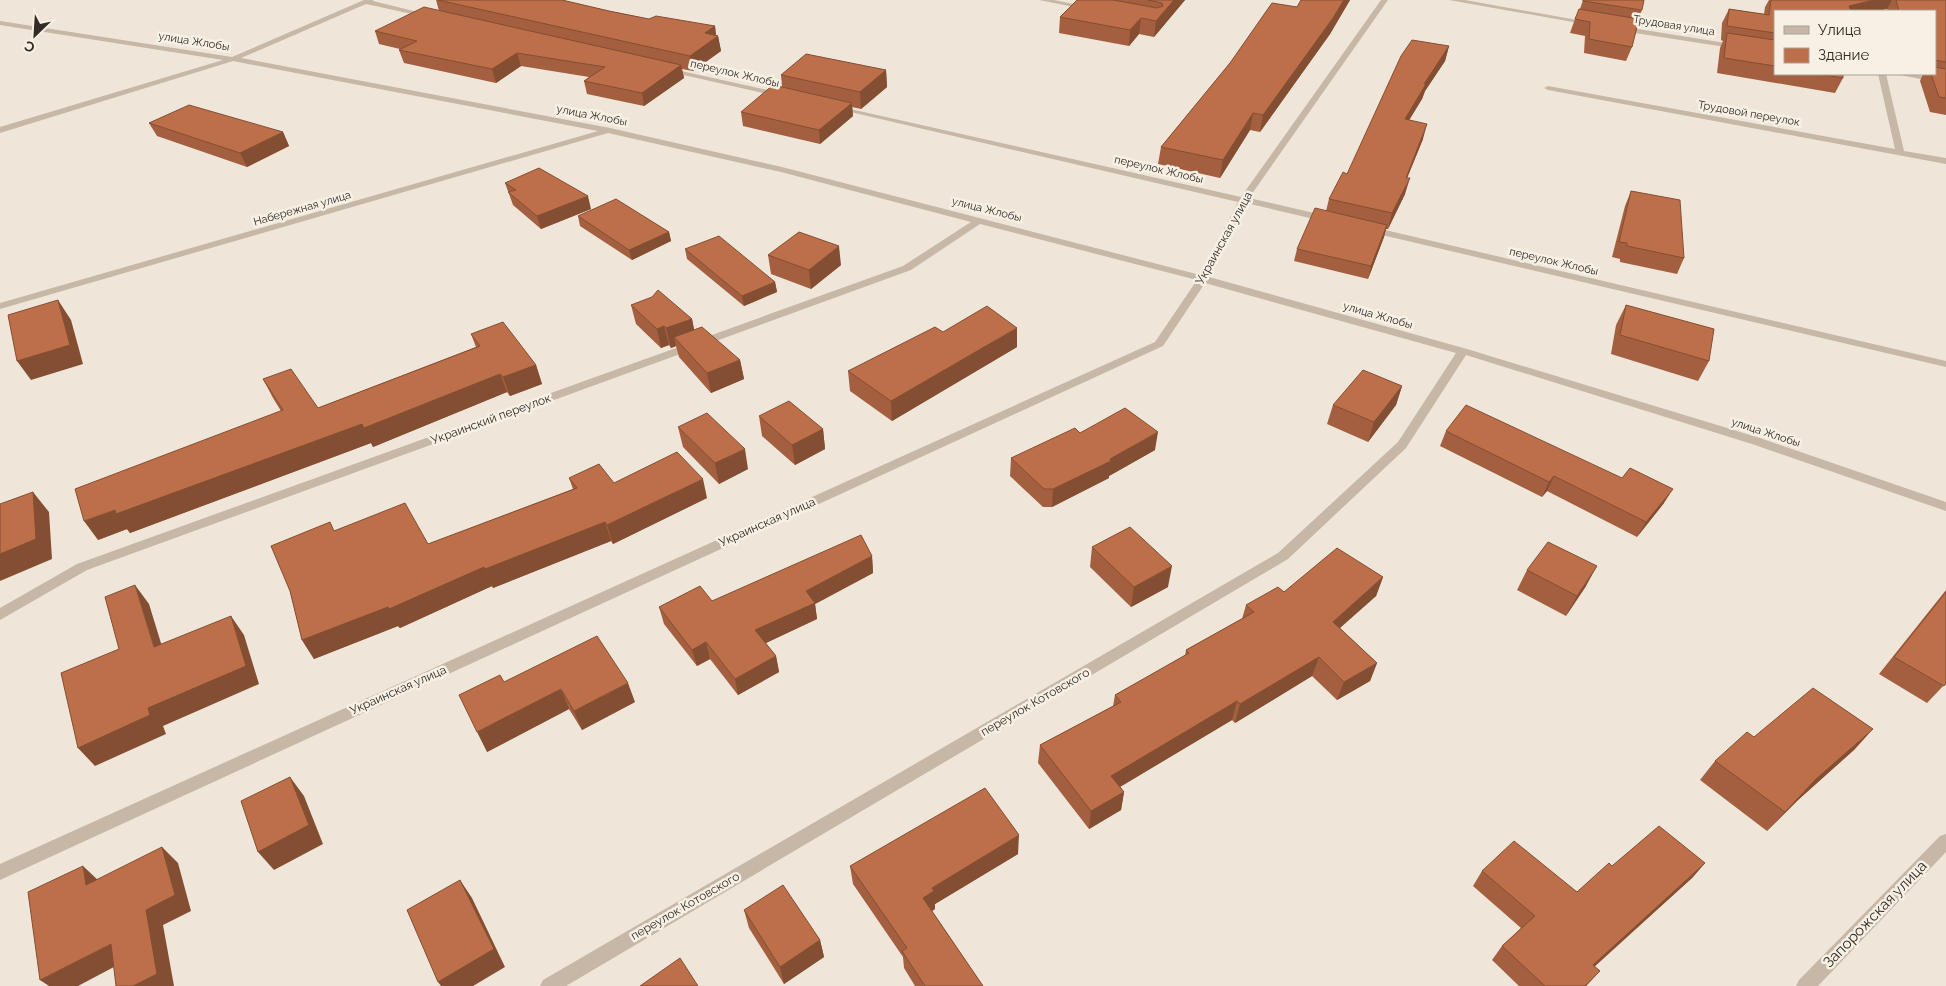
<svg xmlns="http://www.w3.org/2000/svg" width="1946" height="986" viewBox="0 0 1946 986" font-family="Raleway,sans-serif">
  <style>
    .lines { fill: none; stroke-linecap: round; stroke-linejoin: round }
    .street { fill: #c6b7a6; fill-rule: evenodd }
    .wall { fill: #a35f3f }
    .shaded-wall { fill: #844e33 }
    .building { fill: #bd6f49; stroke: #844e33 }
    .labels { text-anchor: middle; stroke-width: 5; stroke-linejoin: round; paint-order: stroke }
    .far-street-label { font-size: 11px; fill: #322b26; stroke: #f7f0e4 }
    .street-label { font-size: 12px; fill: #322b26; stroke: #f7f0e4 }
    .near-street-label { font-size: 15px; fill: #322b26; stroke: #f7f0e4 }
  </style>
  <rect width="100%" height="100%" fill="#efe6d9"/>
  <g class="lines">
    <path class="street" d="M364 0H373V1L434 16 430 18 366 4 241 58 610 128 782 167 1200 275 1238 202 833 108 837 106 1241 197 1381 0H1388L1249 198 1327 216 1332 219 1327 222 1246 203 1209 277 1467 349 1760 438 1946 502V511L1752 444 1466 355 1406 448 1288 559 566 986H540L543 980 1278 553 1398 442 1456 353 1205 283 1163 346 0 880V864L1155 342 1197 280 980 224 911 270 87 570 0 620V608L77 564 903 266 971 222 781 172 608 133 0 309V303L598 131 233 61 0 133V127L223 60 0 25V21L232 57Z
      M1039 0H1054L1093 8 1089 10Z
      M1449 0H1465L1594 23 1590 25Z
      M1619 26 1738 45 1742 47 1738 49 1616 30 1615 28Z
      M663 67 781 93 785 95 781 97 666 71H663Z
      M1878 74H1886L1904 151 1946 158V164L1548 90 1544 88 1548 86 1895 149Z
      M1895 74H1911L1946 80V84Z
      M1368 226 1946 361V367L1365 231V227Z
      M1946 834V852L1818 986H1796L1799 980 1940 836Z"/>
  </g>
  <path class="wall" d="M436 0H562L609 11 649 19 715 26 716 35 718 36 721 51 693 71 682 69 684 78 644 106 587 94 584 81 589 77 521 66 496 83 404 63 399 50 400 49 379 44 375 31 439 11Z
    M1077 0H1185L1154 37 1139 34 1129 46 1059 33 1060 17Z
    M1301 0H1350L1330 34 1260 132 1250 130 1220 178 1158 164 1161 147 1230 63 1297 7Z
    M1583 0 1642 10 1638 19 1632 47 1626 61 1584 53 1585 36 1570 33 1575 19 1580 9Z
    M1769 0H1946V115L1930 112 1920 81 1923 74H1920H1935V11H1887V9L1775 11V74H1843V78L1835 93 1717 73 1720 48 1723 41 1721 40 1722 23 1729 9 1764 14 1765 7Z
    M1449 46 1445 61 1425 91 1422 99 1409 120 1423 139 1407 178 1405 194 1388 229H1386L1384 237 1368 279 1294 261 1297 249 1326 211 1329 199 1347 174Z
    M886 70 887 87 861 109 852 107 853 116 820 144 743 126 741 112 782 87 781 75Z
    M149 123 283 132 289 146 247 167 157 136Z
    M505 183 591 209 541 229 513 205Z
    M1631 191 1684 258 1677 274 1620 262V259L1612 257 1625 206Z
    M578 216 669 232 671 241 632 260 580 226Z
    M685 249 775 282 777 292 744 306 687 259Z
    M768 255 841 265 811 289 771 274Z
    M631 305 692 319 694 330 740 360 744 379 711 393 679 357 676 346 671 348 669 345 661 348 636 324Z
    M1626 305 1709 361 1698 381 1611 354 1616 325Z
    M943 332 1017 347 892 421 850 391 848 371Z
    M471 334 536 365 542 384 510 396 507 392 373 447 371 443 130 533 127 529 98 540 281 411 273 398 263 379 318 408 476 347Z
    M1402 386 1396 405 1368 442 1327 424 1333 405Z
    M759 416 823 429 825 449 795 465 762 436Z
    M678 427 748 469 719 484 683 447Z
    M1446 431 1664 503 1637 537 1547 491 1542 497 1440 446Z
    M1080 433 1155 450 1109 476V478L1052 507H1043L1010 476 1011 458Z
    M569 478 614 483 707 498 613 544 611 541 493 588 492 586 400 628 398 626 314 659 302 640 290 591 335 531 428 544 573 489Z
    M1092 547 1168 587 1131 607 1090 567Z
    M872 556 873 573 815 604 817 619 765 643 776 656 779 672 738 695 710 659 697 666 664 624 659 607 712 601Z
    M1527 570 1586 586 1566 616 1517 590Z
    M1383 577 1376 596 1340 628 1377 663 1370 681 1337 700 1312 676 1235 723 1232 720 1120 787 1124 792 1121 810 1089 829 1038 763 1040 745 1113 706 1115 695 1185 656 1186 650 1242 619 1246 605 1284 592Z
    M1946 590V683L1927 703 1879 674Z
    M504 682 635 702 582 730 569 709 487 752Z
    M1754 737 1855 749 1798 800 1767 831 1700 780 1715 761Z
    M1018 854 935 904V909L932 911 983 986H915L904 968 903 957 853 884 850 866Z
    M1705 863 1692 878 1594 966 1600 971 1586 986H1519L1492 960 1502 946 1521 928 1473 886 1482 871 1577 892 1612 866Z
    M744 910 820 940 824 957 784 984 749 928Z"/>
  <path class="shaded-wall" d="M1174 0H1185L1154 37 1156 21Z
    M1344 0H1350L1330 34 1260 132 1263 115Z
    M1874 0H1892L1887 9 1878 11H1847L1849 6Z
    M1141 18 1139 34 1129 46 1130 30Z
    M715 26 716 37 718 36 721 51 693 71 690 56 705 33Z
    M1449 46 1445 61 1425 91 1422 99 1400 135 1405 119 1424 84Z
    M517 53 521 66 496 83 492 69Z
    M681 65 684 78 644 106 642 93Z
    M886 70 887 87 861 109 860 92Z
    M852 103 853 116 820 144 819 130Z
    M1253 113 1250 130 1220 178 1223 160Z
    M1427 124 1423 139 1401 193 1406 178Z
    M283 132 289 146 247 167 240 153Z
    M1410 178 1405 194 1388 229 1392 213Z
    M588 196 591 209 541 229 537 216Z
    M1387 225 1384 237 1368 279 1371 266Z
    M669 232 671 241 632 260 629 250Z
    M839 246 841 265 811 289 809 270Z
    M775 282 777 292 744 306 742 296Z
    M58 300 71 320 83 364 31 380 17 361Z
    M692 319 696 339 674 337 676 346 671 348 666 328Z
    M664 326 669 345 661 348 657 329Z
    M1017 328V347L892 421 891 401Z
    M740 360 744 379 711 393 707 373Z
    M536 365 542 384 510 396 503 377Z
    M500 374 507 392 373 447 364 428Z
    M1402 386 1396 405 1368 442 1374 422Z
    M362 424 371 443 130 533 127 529 98 540 84 521 115 510Z
    M823 429 825 449 795 465 792 445Z
    M1158 432 1155 450 1109 476V478L1052 507 1053 489 1110 459Z
    M745 449 748 469 719 484 715 463Z
    M1554 476 1547 491 1542 497 1549 482Z
    M703 479 707 498 613 544 607 525Z
    M1673 489 1664 503 1637 537 1646 522Z
    M33 492 49 512 52 559 0 581V554Z
    M605 522 611 541 493 588 485 569Z
    M872 556 873 573 815 604 817 619 758 647 755 630 806 591Z
    M1172 566 1168 587 1131 607 1134 587Z
    M1597 566 1586 586 1566 616 1577 596Z
    M484 567 492 586 400 628 398 626 314 659 302 640Z
    M1383 577 1376 596 1326 640 1333 622Z
    M135 585 149 604 168 666 154 647Z
    M231 616 244 635 259 684 163 726 166 734 95 766 78 748 148 708Z
    M706 642 710 659 697 666 692 650Z
    M776 656 779 672 738 695 735 679Z
    M1319 657 1312 676 1235 723 1240 704Z
    M1377 663 1370 681 1337 700 1344 682Z
    M628 683 635 702 582 730 574 711Z
    M561 689 569 709 487 752 477 732Z
    M1237 701 1232 720 1108 794 1111 776Z
    M1873 729 1855 749 1798 800 1767 831 1815 780Z
    M290 777 304 796 323 844 274 870 258 852Z
    M1124 792 1121 810 1089 829 1091 811Z
    M1019 835 1018 854 935 904V909L924 916 923 898 932 888Z
    M162 847 178 863 191 911 163 925 174 986H133L146 910Z
    M1705 863 1692 878 1581 979 1593 965Z
    M83 866 100 882 86 885Z
    M460 880 472 898 505 967 473 986H441L438 982Z
    M820 940 824 957 784 984 780 967Z
    M111 944 129 959 78 986H49L40 980Z
    M1600 971 1586 986H1585Z"/>
  <path class="building" d="M438 0H562L609 11 649 19 656 16 715 26 705 33 718 36 690 56Z
    M1077 0H1113L1157 8 1163 6 1162 3 1148 0H1174L1156 21 1141 18 1130 30 1060 17Z
    M1301 0H1344L1333 18 1263 115 1253 113 1223 160 1161 147 1230 63 1272 3 1297 7Z
    M1583 0H1644L1642 10 1583 1Z
    M1771 0H1874L1849 6 1851 11H1775V33L1727 26 1729 9 1769 15Z
    M1896 0H1946V62L1935 60V11H1899Z
    M424 7 681 65 642 93 584 81 605 67 517 53 492 69 399 50 417 41 375 31Z
    M1579 9 1639 19 1632 47 1589 39 1590 22 1575 19Z
    M1727 33 1775 40V66L1724 58Z
    M1412 40 1449 46 1424 84H1426L1405 119 1427 124 1406 178H1410L1392 213 1329 199 1343 172 1347 174 1401 56Z
    M806 54 886 70 860 92 781 75Z
    M1935 67 1946 69V98L1939 97 1931 74H1935Z
    M1819 74H1843V78Z
    M773 85 852 103 819 130 741 112Z
    M189 105 283 132 240 153 149 123Z
    M539 168 588 196 537 216 508 192 516 190 505 183Z
    M1631 191 1680 200 1684 258 1627 246V243L1619 242Z
    M616 199 669 232 629 250 578 216Z
    M1315 208 1387 225 1371 266 1297 249Z
    M799 232 839 246 809 270 768 255Z
    M719 236 775 282 742 296 685 249Z
    M658 290 692 319 666 328 664 326 657 329 631 305 652 297Z
    M58 300 70 345 17 361 8 315Z
    M1626 305 1714 329 1709 361 1620 335Z
    M987 306 1017 328 891 401 848 371 935 327 943 332Z
    M503 322 536 365 503 377 500 374 364 428 362 424 116 514 115 510 84 521 75 489 283 410 263 379 291 369 318 408 480 346 471 334Z
    M702 327 740 360 707 373 674 337Z
    M1363 370 1402 386 1374 422 1333 405Z
    M789 401 823 429 792 445 759 416Z
    M1466 405 1622 478 1630 468 1673 489 1646 522 1554 476 1549 482 1446 431Z
    M1125 408 1158 432 1110 459 1111 461 1053 489H1044L1011 458 1075 428 1080 433Z
    M707 413 745 449 715 463 678 427Z
    M677 452 703 479 607 525 605 522 485 569 484 567 389 609 388 607 302 640 290 591 271 546 330 522 334 531 405 503 428 544 577 488 569 478 599 464 614 483Z
    M33 492 36 539 0 554V504Z
    M1130 527 1172 566 1134 587 1092 547Z
    M861 535 872 556 806 591 815 603 755 630 776 656 735 679 706 642 692 650 659 607 700 586 712 601Z
    M1548 542 1597 566 1577 596 1527 570Z
    M1337 548 1383 577 1333 622 1377 663 1344 682 1319 657 1240 704 1237 701 1111 776 1124 792 1091 811 1040 745 1121 702 1115 695 1189 653 1186 650 1254 612 1246 605 1278 587 1284 592Z
    M135 585 154 647 231 616 246 666 148 708 150 715 78 748 61 673 119 649 105 597Z
    M1946 592V683L1944 686 1894 657Z
    M597 636 628 683 574 711 561 689 477 732 459 695 500 675 504 682Z
    M1813 688 1873 729 1815 780 1785 812 1715 761 1747 732 1754 737Z
    M290 777 309 825 258 852 241 801Z
    M985 788 1019 835 932 888 934 891 923 898 983 986H925L902 951 907 948 850 866Z
    M1659 826 1705 863 1593 965 1600 971 1585 986H1545L1502 946 1535 916 1482 871 1514 841 1577 892 1609 863 1612 866Z
    M162 847 175 895 146 910 157 974 133 986H116L111 944 40 980 28 892 83 866 86 885Z
    M460 880 494 949 438 982 407 910Z
    M783 885 820 940 780 967 744 910Z
    M680 958 698 986H640Z"/>
  <g class="labels">
    <g class="far-street-label">
      <text transform="translate(1674 25) rotate(9)" y="4">Трудовая улица</text>
      <text transform="translate(194 41) rotate(9)" y="4">улица Жлобы</text>
      <text transform="translate(735 73) rotate(13)" y="4">переулок Жлобы</text>
      <text transform="translate(1749 113) rotate(10)" y="4">Трудовой переулок</text>
      <text transform="translate(592 115) rotate(11)" y="4">улица Жлобы</text>
      <text transform="translate(1159 169) rotate(13)" y="4">переулок Жлобы</text>
      <text transform="translate(302 208) rotate(-16)" y="4">Набережная улица</text>
      <text transform="translate(987 209) rotate(14)" y="4">улица Жлобы</text>
      <text transform="translate(1554 261) rotate(13)" y="4">переулок Жлобы</text>
      <text transform="translate(1378 315) rotate(16)" y="4">улица Жлобы</text>
      <text transform="translate(1766 432) rotate(18)" y="4">улица Жлобы</text>
    </g>
    <g class="street-label">
      <text transform="translate(1224 238) rotate(-61)" y="4">Украинская улица</text>
      <text transform="translate(491 419) rotate(-20)" y="4">Украинский переулок</text>
      <text transform="translate(767 522) rotate(-24)" y="4">Украинская улица</text>
      <text transform="translate(398 690) rotate(-24)" y="4">Украинская улица</text>
      <text transform="translate(1035 702) rotate(-30)" y="4">переулок Котовского</text>
      <text transform="translate(685 906) rotate(-30)" y="4">переулок Котовского</text>
    </g>
    <g class="near-street-label">
      <text transform="translate(1875 914) rotate(-46)" y="5">Запорожская улица</text>
    </g>
  </g>
  <rect x="1774" y="10" width="162" height="65" fill="#f7f0e4" stroke="#a8a198"/>
  <rect x="1784" y="26" width="25" height="8" fill="#c6b7a6" stroke="#a8a198"/>
  <text x="1818" y="35" font-size="15" fill="#322b26">Улица</text>
  <rect x="1784" y="48" width="25" height="15" fill="#bd6f49" stroke="#a8a198"/>
  <text x="1818" y="60" font-size="15" fill="#322b26">Здание</text>
  <g transform="translate(35 35) rotate(205)" stroke="#f7f0e4" stroke-width="4" paint-order="stroke">
  <path d="M0-4L9 19L0 12L-9 19Z" fill="#322b26"/>
  <text y="-8" font-size="14" font-weight="bold" text-anchor="middle" fill="#322b26">С</text>
  </g>
</svg>
